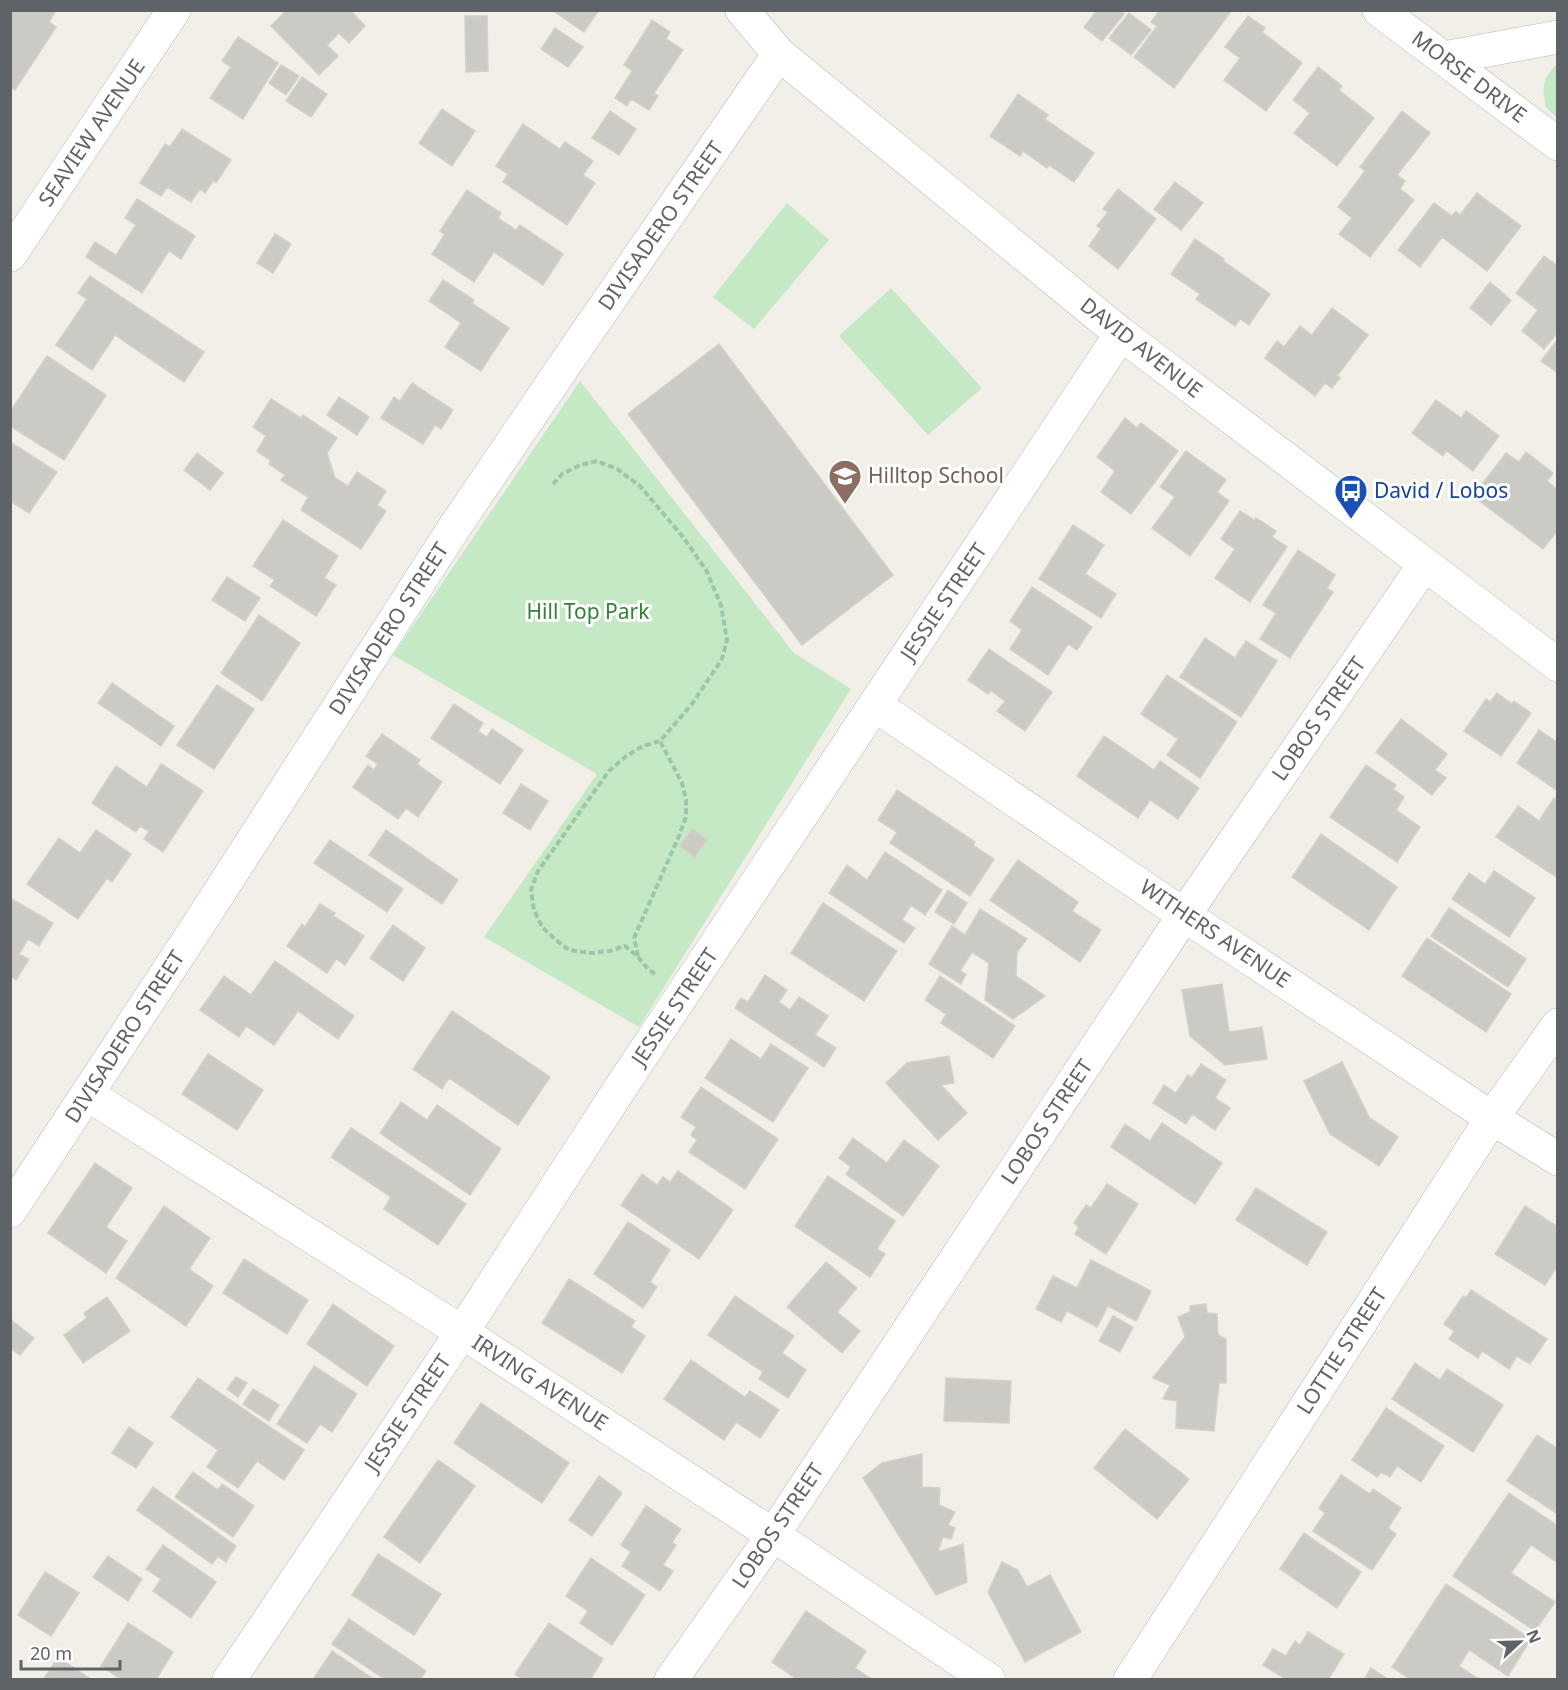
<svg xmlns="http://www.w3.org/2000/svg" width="1568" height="1690" viewBox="0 0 1568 1690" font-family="'Noto Sans',sans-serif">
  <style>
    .green { fill: #c5e8c5 }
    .building { fill: #cccac5; stroke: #d6d1c6; stroke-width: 1.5 }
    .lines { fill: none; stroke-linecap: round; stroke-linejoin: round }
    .street-casing { stroke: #b5b8bc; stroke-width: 34 }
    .secondary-casing { stroke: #b6babf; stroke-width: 34 }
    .path { stroke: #9cc7a9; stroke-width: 4; stroke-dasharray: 6 3; stroke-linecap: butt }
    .street { stroke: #fff; stroke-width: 33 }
    .secondary { stroke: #fff; stroke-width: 33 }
    .labels { text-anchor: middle; stroke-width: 6; stroke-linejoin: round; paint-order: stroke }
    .street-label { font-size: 21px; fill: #5f6368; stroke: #fff }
    .education-label { font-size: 21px; fill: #785e54; stroke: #fff; text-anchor: start }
    .transit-label { font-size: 21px; fill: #164399; stroke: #fff; text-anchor: start }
    .park-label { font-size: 21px; fill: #348238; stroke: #fff }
  </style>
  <rect width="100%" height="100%" fill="#f1efe8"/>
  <path class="green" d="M1555 65H1557V118L1546 107C1542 87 1542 82 1555 65Z
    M787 203 829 240 754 329 713 297Z
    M891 288 982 388 928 435 839 336Z
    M580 381 794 653 851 689 639 1027 484 937 597 774 393 655Z"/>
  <path class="building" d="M10 10H56L49 22 56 27 15 90 10 87Z
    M287 10H350L365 26 349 43 339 33 327 45 338 56 319 75 271 26Z
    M552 10H599L584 32Z
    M1097 10H1120L1124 14 1102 41 1084 27Z
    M1160 10H1232L1174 88 1134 57 1157 26 1151 22Z
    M1129 13 1151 30 1131 55 1109 38Z
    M465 16H487L488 71 466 72Z
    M1248 16 1265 28 1262 32 1302 63 1266 111 1224 80 1240 58 1225 47Z
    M652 20 670 32 666 39 683 50 654 93 658 96 649 110 631 99 627 106 615 98 632 71 624 65Z
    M555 28 583 47 568 67 541 49Z
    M238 37 278 63 243 119 210 98 231 67 222 61Z
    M281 65 299 76 286 95 269 83Z
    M1318 67 1342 86 1339 90 1374 118 1337 166 1294 133 1310 113 1293 100Z
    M302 77 327 94 311 117 286 101Z
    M1018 94 1048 115 1045 119 1094 153 1074 182 1049 165 1047 168 1023 151 1020 156 990 136Z
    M442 109 475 131 452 166 419 143Z
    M610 111 636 129 619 155 592 138Z
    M1402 111 1430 133 1397 175 1405 181 1400 189 1414 200 1370 257 1339 234 1352 218 1338 207 1365 171 1360 167Z
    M523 124 560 149 565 142 593 161 583 175 595 183 567 225 503 182 508 174 496 166Z
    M182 129 231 160 216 183 213 181 205 193 200 189 191 202 167 187 161 196 140 183 165 144 170 147Z
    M1175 182 1203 203 1181 230 1154 209Z
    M1118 189 1156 219 1118 269 1089 246 1101 229 1097 226 1108 212 1103 209Z
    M467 190 501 213 498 218 516 230 520 225 563 254 543 285 494 252 474 282 432 254 445 234 440 231Z
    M1477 193 1521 226 1487 271 1442 237 1420 267 1398 250 1434 203 1452 216 1456 211 1460 215Z
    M137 199 195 236 181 259 169 251 142 293 86 257 95 242 116 255 136 225 125 218Z
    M275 234 291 244 273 273 257 263Z
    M1195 239 1224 259 1223 261 1270 294 1249 325 1240 319 1235 326 1196 299 1200 294 1171 274Z
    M1544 256 1558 266V332L1544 349 1522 331 1538 310 1516 293Z
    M90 276 204 352 184 382 115 335 92 370 56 345 87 299 78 293Z
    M443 280 474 300 472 303 509 328 481 371 445 347 461 323 429 301Z
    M1490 282 1511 300 1491 325 1470 308Z
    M1332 308 1368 335 1337 376 1340 378 1332 388 1325 383 1315 396 1265 358 1277 341 1284 347 1300 326 1312 335Z
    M1558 339V373L1541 361Z
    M719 344 893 575 802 645 628 414Z
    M47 356 106 395 64 460 10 426V412Z
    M412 383 453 410 441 429 435 425 423 444 381 418 394 397 400 401Z
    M339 397 369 417 357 435 327 415Z
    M271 399 301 418 303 415 337 438 327 453 335 478 348 486 357 472 386 491 377 505 386 511 361 549 301 510 308 497 281 480 285 475 269 464 271 461 257 451 266 436 253 427Z
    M1436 400 1461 418 1466 411 1499 436 1473 471 1447 451 1443 456 1412 433Z
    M1125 418 1137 428 1141 423 1178 451 1131 514 1101 492 1115 471 1097 457Z
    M10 442 57 472 29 513 10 501Z
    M1186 451 1226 480 1217 492 1229 501 1190 556 1152 528 1175 497 1160 487Z
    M1526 452 1553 473 1547 481 1558 490V530L1543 549 1473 496 1506 453 1519 462Z
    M197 453 223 473 210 490 184 470Z
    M1240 511 1254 520 1256 518 1276 531 1272 537 1287 547 1250 602 1215 578 1235 549 1221 539Z
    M283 520 338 556 324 578 336 585 316 616 270 586 275 580 253 566Z
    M1073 525 1104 545 1085 574 1116 594 1101 618 1039 579Z
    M1298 550 1335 575 1327 588 1333 592 1290 658 1260 639 1276 613 1263 605Z
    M227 577 260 598 245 621 212 600Z
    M1032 587 1092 627 1077 650 1068 644 1048 675 1010 649 1022 630 1010 621Z
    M259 615 300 643 262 701 221 673Z
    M1205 638 1235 658 1246 641 1277 661 1241 717 1180 677Z
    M989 649 1052 692 1025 731 997 711 1005 701 991 691 988 694 968 680Z
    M1167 675 1237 722 1200 778 1167 755 1178 739 1141 714Z
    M112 683 174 726 161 746 98 703Z
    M217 685 254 709 214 769 177 745Z
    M1497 693 1512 704 1514 701 1531 713 1501 756 1464 731 1486 699 1490 702Z
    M454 704 483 723 478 731 487 737 492 729 523 750 500 784 431 738Z
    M1401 719 1447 754 1435 770 1446 778 1432 795 1376 752Z
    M1539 730 1558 743V791L1517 763Z
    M382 734 420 760 417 764 442 782 418 817 406 808 398 819 353 787 368 765 374 770 378 764 366 756Z
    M1104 736 1154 770 1160 761 1199 788 1178 819 1150 800 1138 818 1077 776Z
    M161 764 203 791 163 852 144 839 149 831 140 826 136 832 92 803 116 766 147 787Z
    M1366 765 1396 785 1393 789 1404 797 1396 810 1420 827 1397 862 1330 817Z
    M521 784 548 801 530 830 503 813Z
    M897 790 975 842 973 845 994 859 970 896 890 843 897 832 878 820Z
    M1554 798 1558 801V878L1496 837 1518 806 1539 821Z
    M692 829 707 840 695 857 680 846Z
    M96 830 131 854 112 882 107 878 78 919 27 884 59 838 80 853Z
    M386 830 458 880 442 904 369 855Z
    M1321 834 1397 887 1369 930 1292 877Z
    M330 840 403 889 387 912 314 863Z
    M885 852 942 890 925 915 911 905 902 920 915 928 904 943 829 893 847 865 867 880Z
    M1018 860 1078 902 1072 911 1101 930 1080 962 990 900Z
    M1494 871 1535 898 1509 937 1452 899 1469 873 1485 884Z
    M948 890 967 903 954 924 935 912Z
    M10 898 53 923 39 946 28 939 19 954 29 959 16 980 10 976Z
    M823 903 897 951 864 1001 791 953Z
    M320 904 335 913 333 916 364 936 345 965 336 959 327 973 287 946 302 924 305 927Z
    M1449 908 1526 959 1508 987 1431 936Z
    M980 909 1027 939 1017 952 1016 976 1045 996 1013 1019 985 1000 989 963 972 952 960 971 966 974 961 984 929 964 952 926 965 935Z
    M393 925 425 948 403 981 370 958Z
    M1427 938 1511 994 1486 1032 1402 976Z
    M275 961 354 1016 338 1039 298 1011 274 1045 246 1026 239 1037 200 1010 224 976 251 995Z
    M765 975 787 990 779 1002 790 1010 799 997 828 1016 815 1035 836 1048 824 1067 735 1008 741 998 748 1002Z
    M940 976 1015 1026 993 1058 941 1023 946 1014 925 1000Z
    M1222 984 1229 1032 1262 1027 1267 1059 1225 1065 1190 1036 1182 990Z
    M452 1011 550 1077 518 1125 449 1078 442 1089 413 1069Z
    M731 1039 761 1059 771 1044 808 1068 773 1122 705 1078Z
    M208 1054 263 1090 237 1130 182 1094Z
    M949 1056 954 1083 941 1085 967 1113 938 1140 886 1083 907 1063Z
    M1342 1062 1369 1117 1398 1137 1379 1166 1330 1134 1304 1081Z
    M1201 1064 1226 1080 1215 1098 1230 1108 1215 1130 1192 1114 1186 1124 1153 1103 1164 1085 1176 1093 1188 1075 1192 1078Z
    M701 1087 778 1139 745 1189 689 1152 697 1140 691 1135 696 1127 681 1117Z
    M401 1102 427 1120 437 1105 501 1149 470 1195 380 1133Z
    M1162 1123 1222 1163 1195 1204 1111 1147 1125 1124 1150 1141Z
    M351 1128 466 1204 438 1245 384 1209 391 1197 331 1157Z
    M853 1138 887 1163 904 1140 939 1166 903 1216 846 1174 851 1167 839 1158Z
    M95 1163 132 1188 106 1227 127 1241 106 1273 48 1233Z
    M678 1171 733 1210 699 1259 621 1205 642 1174 657 1185 663 1177 670 1182Z
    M828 1176 895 1221 877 1249 885 1254 870 1277 795 1226Z
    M1107 1184 1138 1204 1106 1254 1075 1234 1079 1227 1074 1223 1086 1205 1091 1208Z
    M1256 1188 1327 1232 1307 1265 1236 1220Z
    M164 1206 210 1238 189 1269 213 1286 186 1326 116 1278Z
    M1525 1206 1558 1227V1265L1545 1285 1495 1254Z
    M628 1222 670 1250 650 1282 657 1287 643 1308 594 1274Z
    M244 1259 308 1300 287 1334 223 1293Z
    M1091 1260 1151 1291 1136 1321 1108 1306 1097 1327 1067 1311 1061 1322 1036 1309 1053 1276 1077 1288Z
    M826 1262 857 1288 837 1312 860 1331 842 1353 787 1307Z
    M569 1279 635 1321 631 1327 645 1336 622 1373 542 1323Z
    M1471 1290 1547 1339 1530 1364 1517 1356 1509 1369 1482 1351 1478 1358 1449 1339 1454 1331 1444 1324 1463 1296 1466 1298Z
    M735 1296 794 1336 782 1353 806 1370 788 1398 759 1379 763 1372 708 1335Z
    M107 1297 130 1331 83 1363 64 1335 87 1318 84 1313Z
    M333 1304 394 1346 367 1386 307 1344Z
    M1206 1304 1207 1313 1217 1314 1218 1335 1226 1339V1383H1219L1214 1431 1176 1428 1177 1401 1163 1399 1170 1385 1153 1378 1185 1337 1178 1317 1190 1312V1306Z
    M1113 1316 1133 1327 1120 1352 1099 1341Z
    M10 1319 34 1338 20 1355 10 1348Z
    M691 1360 745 1397 750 1391 779 1410 760 1438 736 1422 724 1440 664 1399Z
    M1415 1363 1440 1380 1447 1369 1503 1405 1473 1452 1392 1399Z
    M314 1366 357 1394 332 1432 320 1424 307 1443 277 1424Z
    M236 1377 247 1383 238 1397 227 1389Z
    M198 1378 304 1450 284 1480 257 1461 238 1488 207 1467 218 1450 171 1417Z
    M946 1378 1011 1381 1009 1423 944 1421Z
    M253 1389 279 1405 269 1421 243 1404Z
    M481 1403 569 1463 542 1503 454 1443Z
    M1386 1408 1444 1446 1421 1482 1397 1466 1390 1477 1381 1472 1377 1477 1352 1460Z
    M129 1427 153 1443 136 1468 112 1453Z
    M1125 1429 1189 1479 1157 1519 1094 1468Z
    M1537 1435 1558 1449V1514L1507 1481Z
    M922 1454V1487L940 1488 939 1505 955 1512 948 1525 955 1528 951 1539 943 1537 938 1552 963 1544 967 1582 936 1595 863 1478 882 1463Z
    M438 1460 475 1486 420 1563 384 1537Z
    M193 1472 218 1490 222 1484 254 1506 233 1537 175 1497Z
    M1341 1475 1370 1494 1373 1489 1401 1508 1388 1528 1396 1534 1372 1570 1313 1531 1325 1513 1319 1508Z
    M599 1476 622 1493 592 1536 569 1520Z
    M153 1487 236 1546 226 1562 218 1556 212 1564 137 1510Z
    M1509 1493 1558 1526V1563L1531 1545 1511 1573 1555 1602 1535 1631 1453 1576Z
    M646 1506 681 1529 672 1542 676 1545 663 1565 673 1571 660 1591 622 1566 631 1552 621 1545Z
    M1304 1533 1361 1572 1337 1608 1280 1569Z
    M163 1545 216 1582 191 1618 153 1591 161 1579 146 1569Z
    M378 1554 441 1594 414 1635 352 1595Z
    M108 1556 142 1579 128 1601 93 1577Z
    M591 1558 645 1595 612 1645 580 1623 588 1611 566 1596Z
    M1002 1562 1018 1570 1027 1587 1050 1575 1081 1632 1025 1662 988 1592Z
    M45 1572 79 1593 51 1636 18 1615Z
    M1446 1584 1531 1639 1508 1676 1469 1650 1459 1666 1480 1680H1411L1392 1667Z
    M806 1611 866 1651 855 1668 873 1680H841L838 1677 837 1680H798L772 1662Z
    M349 1619 426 1671 420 1680H386L332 1644Z
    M128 1623 173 1652 156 1680H122L101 1666Z
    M549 1623 603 1659 590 1680H523L515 1674Z
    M1308 1632 1344 1654 1328 1680H1287L1263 1665 1273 1649 1286 1656 1295 1641 1300 1645Z
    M332 1651 375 1680H316L314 1678Z
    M58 1657 92 1680H43Z
    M1371 1668 1389 1680H1364Z"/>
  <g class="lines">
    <g class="street-casing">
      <path id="street" d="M1379 10 1558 144
        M1444 58 1558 37
        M10 255 174 10
        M875 705 1184 915 1492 1118 1558 1159
        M87 1094 462 1332 773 1535 989 1680
        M10 1211 197 927 452 531 570 357 779 54
        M229 1680 462 1332 625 1081 1121 334
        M671 1680 773 1535 1184 915 1424 565
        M1130 1680 1492 1118 1558 1025"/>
    </g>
    <g class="secondary-casing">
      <path id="secondary" d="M742 10 779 54 1121 334 1558 665"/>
    </g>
    <path class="path" d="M553 484 562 474 580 465 597 461 617 469 640 486 683 537 706 570 721 605 727 640 722 659 692 704 660 741 643 746 625 757 609 771 538 871 531 890 534 910 542 927 556 940 569 950 590 953 610 951 625 946 638 957 648 969 655 974
      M638 956 634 938 679 836 686 817V800L682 783 660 741"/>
    <use href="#street" class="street"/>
    <use href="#secondary" class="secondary"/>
  </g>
  <defs>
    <g id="school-pin" transform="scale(1.725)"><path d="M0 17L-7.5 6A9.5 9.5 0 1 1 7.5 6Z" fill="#8d6e63" stroke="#fff"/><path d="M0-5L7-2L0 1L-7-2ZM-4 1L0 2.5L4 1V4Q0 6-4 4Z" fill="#fff"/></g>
    <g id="bus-pin" transform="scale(1.725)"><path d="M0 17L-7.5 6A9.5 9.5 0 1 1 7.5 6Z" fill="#1a4fb4" stroke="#fff"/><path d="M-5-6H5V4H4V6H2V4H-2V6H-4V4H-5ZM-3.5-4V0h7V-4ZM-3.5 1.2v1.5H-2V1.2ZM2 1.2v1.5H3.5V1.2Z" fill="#fff"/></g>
  </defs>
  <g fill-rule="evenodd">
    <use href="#school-pin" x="845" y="476"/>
    <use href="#bus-pin" x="1351" y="491"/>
  </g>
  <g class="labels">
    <g class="street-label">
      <text transform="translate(1469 77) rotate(37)" y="7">MORSE DRIVE</text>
      <text transform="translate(92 133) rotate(-56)" y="7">SEAVIEW AVENUE</text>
      <text transform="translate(661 226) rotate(-55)" y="7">DIVISADERO STREET</text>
      <text transform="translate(1141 348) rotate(38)" y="7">DAVID AVENUE</text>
      <text transform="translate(944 602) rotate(-56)" y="7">JESSIE STREET</text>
      <text transform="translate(389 629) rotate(-57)" y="7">DIVISADERO STREET</text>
      <text transform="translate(1319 719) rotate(-55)" y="7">LOBOS STREET</text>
      <text transform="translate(1215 934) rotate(34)" y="7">WITHERS AVENUE</text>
      <text transform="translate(675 1007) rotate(-56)" y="7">JESSIE STREET</text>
      <text transform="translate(125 1037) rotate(-57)" y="7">DIVISADERO STREET</text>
      <text transform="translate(1047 1122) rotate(-56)" y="7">LOBOS STREET</text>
      <text transform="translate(1342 1351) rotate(-57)" y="7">LOTTIE STREET</text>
      <text transform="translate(540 1383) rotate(33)" y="7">IRVING AVENUE</text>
      <text transform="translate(408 1413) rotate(-56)" y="7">JESSIE STREET</text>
      <text transform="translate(778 1526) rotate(-56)" y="7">LOBOS STREET</text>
    </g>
    <g class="education-label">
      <text x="868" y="483">Hilltop School</text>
    </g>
    <g class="transit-label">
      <text x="1374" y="498">David / Lobos</text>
    </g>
    <g class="park-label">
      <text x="588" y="619">Hill Top Park</text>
    </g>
  </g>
  <rect width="1568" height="1690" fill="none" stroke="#5f6368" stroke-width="24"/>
  <g transform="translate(1520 1642) rotate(68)" stroke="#ffffff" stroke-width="4.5" paint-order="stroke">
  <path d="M0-4.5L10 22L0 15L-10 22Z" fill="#5f6368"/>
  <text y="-9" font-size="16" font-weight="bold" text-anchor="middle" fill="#5f6368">N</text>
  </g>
  <path d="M21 1660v9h99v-9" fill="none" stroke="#5f6368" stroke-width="3"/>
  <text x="30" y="1660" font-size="18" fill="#5f6368" stroke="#ffffff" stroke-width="4.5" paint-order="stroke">20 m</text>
</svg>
